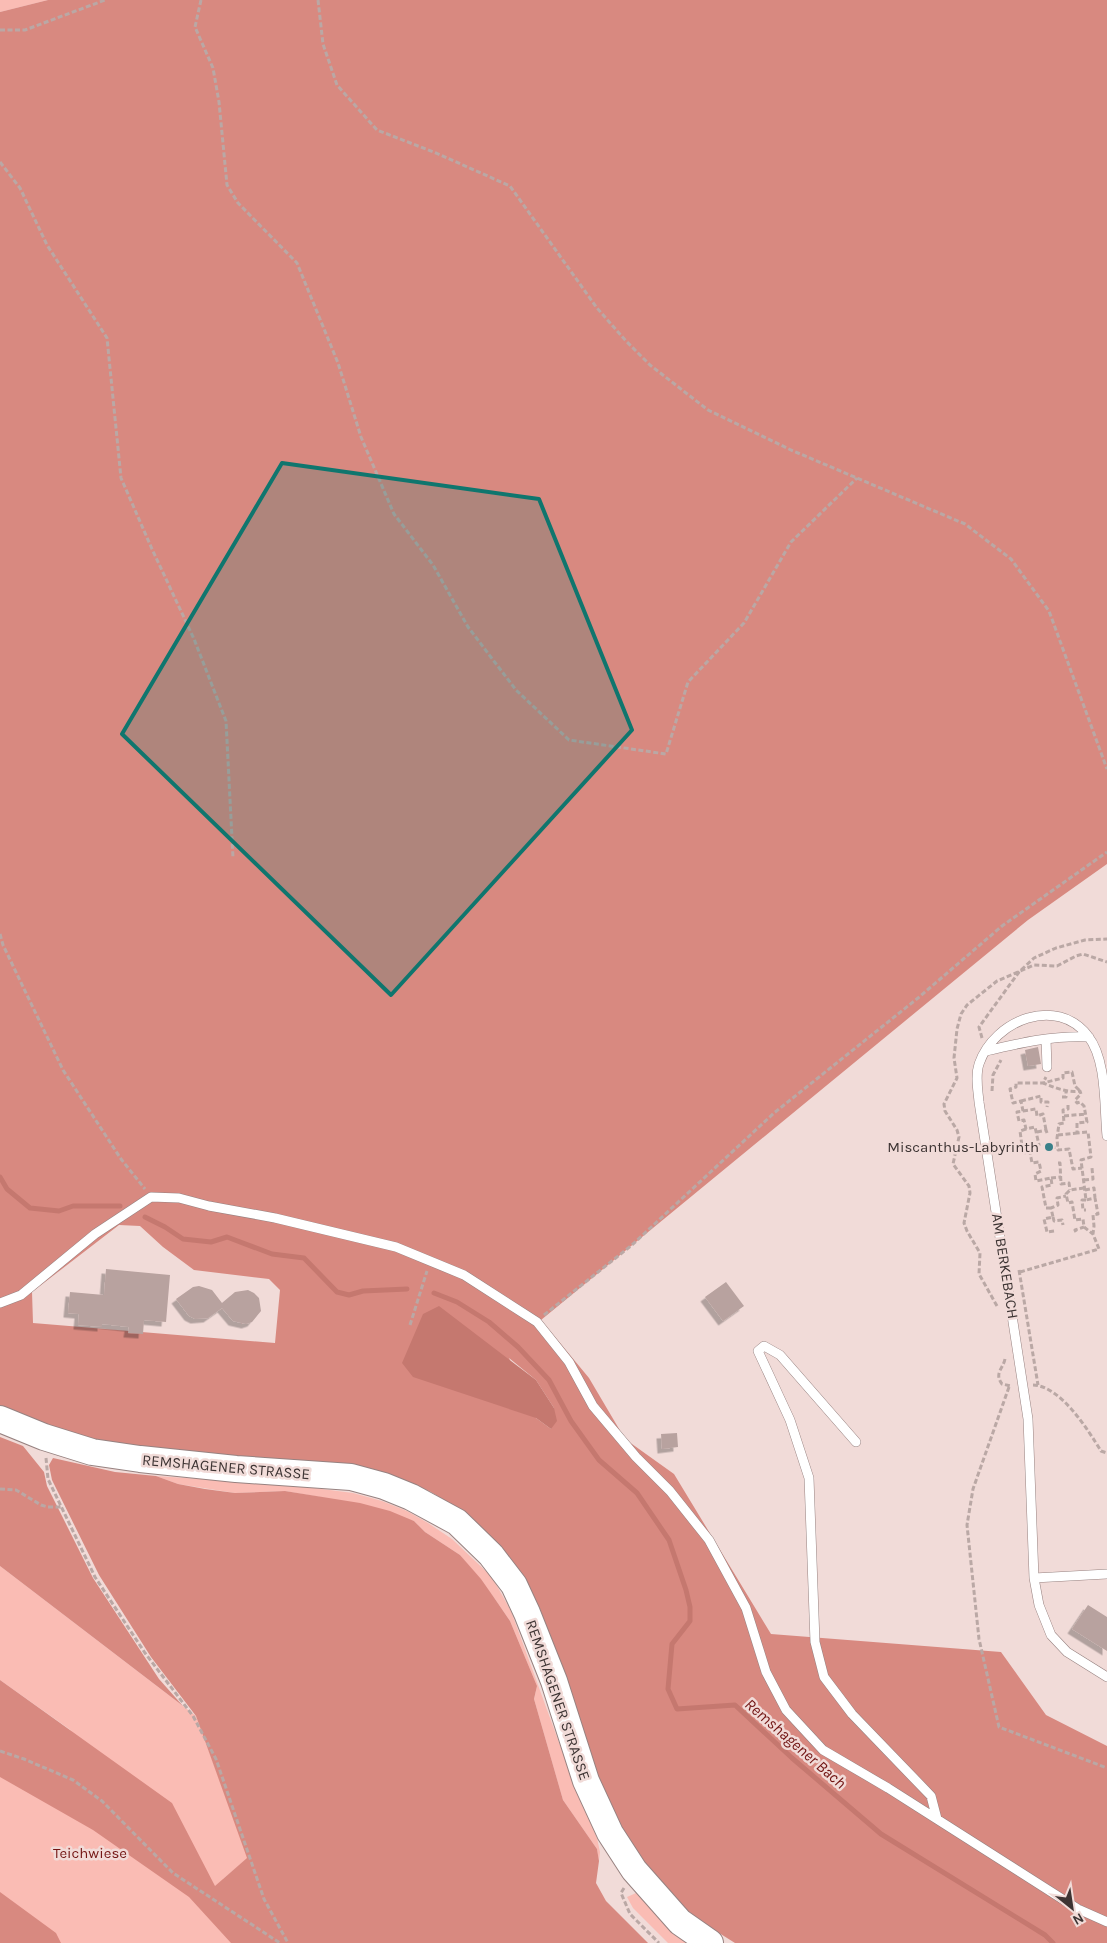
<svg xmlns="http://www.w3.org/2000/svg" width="1107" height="1943" viewBox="0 0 1107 1943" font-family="Karla,sans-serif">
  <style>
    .green { fill: #fabcb4 }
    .forest { fill: #d88980; fill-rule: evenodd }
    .water { fill: #c5786f }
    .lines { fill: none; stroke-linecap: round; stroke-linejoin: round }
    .stream { stroke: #c5786f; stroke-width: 5 }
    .building { fill: #b8a29f; filter: url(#shadow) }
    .service-casing { stroke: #978280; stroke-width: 10 }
    .secondary-casing { stroke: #978280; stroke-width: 28 }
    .path { stroke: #baa8a5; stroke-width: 3; stroke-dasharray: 5 2.5; stroke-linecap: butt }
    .service { stroke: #fff; stroke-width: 9 }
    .secondary { stroke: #fff; stroke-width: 26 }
    .marked { fill: #0f766e; fill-opacity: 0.2; stroke: #0f766e; stroke-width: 4; stroke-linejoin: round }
    .poi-dot { fill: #398089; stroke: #f1dbd8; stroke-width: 2 }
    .labels { text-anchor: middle; stroke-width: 5; stroke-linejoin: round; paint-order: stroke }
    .poi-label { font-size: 15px; fill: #3d3433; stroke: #f1dbd8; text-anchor: end }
    .street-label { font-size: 15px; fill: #3d3433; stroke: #f1dbd8 }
    .park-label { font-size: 15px; fill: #741614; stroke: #f1dbd8 }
    .water-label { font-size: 16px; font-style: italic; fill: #711312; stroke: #f1dbd8 }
  </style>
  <defs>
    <filter id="shadow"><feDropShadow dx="-4.5" dy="4.5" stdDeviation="0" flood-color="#0004"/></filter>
  </defs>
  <rect width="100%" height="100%" fill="#f1dbd8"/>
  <path class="green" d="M0 0H48L0 12Z
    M156 1476 291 1485 353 1493 382 1501 407 1511 428 1523 452 1539 492 1577 511 1611 565 1759 597 1838 600 1852 599 1861 597 1849 563 1800 534 1699 537 1686 510 1621 495 1599 460 1555 425 1532 414 1521 320 1497 285 1491 235 1493 178 1484Z
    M0 1566 196 1716 248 1858 223 1879 310 1943H0V1701L72 1731 0 1680Z
    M636 1893 687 1943H668L633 1908 627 1897Z"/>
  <path class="forest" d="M48 0H1107V864L1028 920 541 1320 589 1378 625 1439 674 1474 771 1634 1001 1652 1046 1715 1107 1746V1943H735L700 1921 680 1904 652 1872 633 1846 612 1809 598 1778 550 1637 540 1609 524 1578 456 1507 431 1492 400 1478 373 1469 293 1460 239 1457 110 1443 79 1436 24 1417 0 1405V12ZM119 1225 140 1226 163 1247 194 1270 269 1279 280 1290 275 1343 33 1323 32 1292ZM509 1358 536 1380 554 1408 551 1429 536 1418Z
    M0 1437 23 1446 44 1472 47 1486 93 1578 159 1679 183 1706 0 1566Z
    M53 1458 115 1472 156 1476 178 1484 205 1489 235 1493 285 1491 360 1503 390 1511 414 1521 425 1532 460 1555 481 1579 495 1599 510 1621 537 1686 534 1699 563 1800 597 1849 599 1861 596 1883 606 1901 648 1943H231L189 1897 93 1830 0 1777V1680L172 1803 215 1886 247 1858 196 1716 151 1657 99 1575 52 1480 49 1465Z
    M0 1892 56 1933 61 1943H0Z"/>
  <path class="water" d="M439 1306 536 1380 554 1408 557 1421 551 1429 536 1418 413 1377 402 1363 423 1314Z"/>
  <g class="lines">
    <path class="stream" d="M0 1177 7 1189 30 1208 59 1211 73 1206H120
      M145 1217 165 1227 183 1239 211 1242 227 1237 272 1254 304 1258 337 1292 349 1295 363 1291 407 1289
      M434 1293 457 1302 489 1322 518 1347 549 1380 571 1421 599 1460 637 1493 669 1540 686 1590 690 1607V1621L672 1644 668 1689 677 1709 735 1705 792 1758 881 1834 1045 1935 1053 1943"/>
  </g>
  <path class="building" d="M1038 1047 1041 1064 1028 1066 1025 1050Z
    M106 1269 170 1275 166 1322 144 1320 143 1334 128 1333 129 1327 102 1324V1327L78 1325 79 1314 68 1313 70 1292 104 1295Z
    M726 1282 744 1306 723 1321 705 1297Z
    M199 1286 212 1290 222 1303 235 1292 248 1290 254 1293 259 1298 261 1311 252 1322 246 1324 233 1321 222 1308 208 1318 195 1319 189 1316 176 1299 193 1287Z
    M677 1433 678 1447 662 1449 661 1434Z
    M1088 1605 1107 1617V1651L1072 1629Z"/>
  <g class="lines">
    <g class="service-casing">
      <path id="service" d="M1046 1039 1047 1067
        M986 1051C1020 1043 1054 1035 1089 1037
        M1107 1136C1104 1106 1107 1060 1088 1036 1057 995 994 1020 979 1064 975 1076 978 1090 979 1102L1028 1419 1034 1578 1039 1605 1051 1635 1067 1652 1107 1677
        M0 1303 21 1295 95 1234 151 1197 179 1198 209 1206 275 1218 396 1247 464 1275 537 1322 569 1362 593 1406 636 1457 670 1491 709 1540 746 1608 766 1672 786 1710 823 1750 888 1788 1078 1909 1107 1922
        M856 1442 780 1355 764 1346 758 1351 790 1420 809 1478 815 1642 824 1677 852 1714 931 1796 937 1819
        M1034 1578 1107 1574"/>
    </g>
    <g class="secondary-casing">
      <path id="secondary" d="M0 1419 44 1437 92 1452 140 1459 236 1469 351 1477 384 1486 411 1497 457 1522 491 1555 514 1585 527 1613 554 1681 586 1781 610 1833 634 1870 680 1922 710 1943"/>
    </g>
    <path class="path" d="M201 0 195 27 213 68 219 102 227 185 238 203 297 263 338 363 361 437 394 514 433 565 468 627 516 690 569 740 666 754 688 682 744 623 791 542 857 478
      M318 0 323 44 337 85 377 130 436 153 510 186 597 308 626 341 650 365 708 410 791 450 965 524 1011 559 1049 611 1107 769
      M0 30H25L105 0
      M0 162 20 188 47 245 107 338 121 478 152 549 194 639 226 721 233 858
      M0 934 3 945 63 1070 121 1159 145 1189
      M982 1038 979 1027 1019 972 1034 958 1056 948 1085 940 1107 939
      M992 1091 993 1075 1001 1060
      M1062 1097H1066V1091
      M1021 1101 1041 1096V1102H1048L1047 1107
      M1068 1105V1109L1063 1110 1064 1123 1059 1124 1057 1138 1058 1150 1069 1149 1073 1169 1082 1168
      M1023 1111 1036 1109 1037 1116 1043 1114 1046 1130
      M1064 1116 1086 1114
      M1026 1129 1020 1131 1023 1153 1030 1152
      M1037 1132 1046 1130 1047 1133
      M1058 1135 1077 1133
      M1046 1144 1047 1148 1058 1147
      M1058 1163H1060L1061 1184 1069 1183 1070 1190
      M1051 1178 1061 1177
      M1084 1180 1093 1179 1092 1168
      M1084 1188 1070 1190 1066 1194 1068 1203 1072 1202 1075 1220 1083 1219 1084 1227 1093 1234
      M1085 1190 1094 1188 1095 1198
      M1086 1200H1082L1083 1210H1086
      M1051 1208H1046L1042 1187 1052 1185 1051 1178 1036 1181 1035 1174 1041 1171 1039 1162 1032 1163 1029 1147 1039 1145 1035 1127 1026 1129 1024 1120 1019 1121 1017 1112 1023 1111 1021 1101 1013 1103 1010 1089 1016 1087V1083H1043L1063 1078V1073L1072 1072 1075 1086 1080 1091
      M1053 1217 1054 1221 1062 1220 1063 1225
      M1054 1231 1047 1232 1044 1219 1053 1217 1051 1208 1058 1205 1057 1198 1066 1196
      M1076 1232 1075 1230 1084 1227
      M1019 1270 1038 1385
      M1020 1272 1099 1249 1093 1234 1094 1226 1093 1215 1098 1214 1095 1198 1086 1200 1081 1160 1091 1157 1088 1132 1077 1133V1123L1087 1122 1084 1106 1080 1102 1077 1103 1075 1100 1081 1094 1080 1091C1067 1093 1056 1088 1043 1083L1046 1077
      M997 1306 979 1274 980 1253 967 1231 964 1223 970 1193 969 1186 953 1164 959 1137 957 1130 945 1111 944 1104 957 1078 954 1058 957 1029 961 1014 967 1005 997 981 1034 965 1057 966 1076 956 1083 954 1107 962
      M544 1315 632 1245 774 1113 918 998 1002 926 1107 852
      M410 1325 427 1271
      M1005 1359C1003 1369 994 1373 1002 1384L1011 1386
      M1033 1385C1061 1386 1088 1430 1101 1451L1107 1453
      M1009 1387 973 1489 967 1525 979 1639 999 1727 1107 1768
      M46 1458 48 1479 95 1577 145 1653 193 1716 216 1759 264 1899 288 1943
      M0 1489 16 1490 41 1505 48 1507H62
      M0 1751 24 1759 73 1780 102 1801 173 1873 280 1943
      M624 1888 621 1893 630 1914 659 1943"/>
    <use href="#service" class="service"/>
    <use href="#secondary" class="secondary"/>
  </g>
  <path class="marked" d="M282 463 539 499 632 730 391 995 122 734Z"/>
  <circle class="poi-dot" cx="1049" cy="1147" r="5"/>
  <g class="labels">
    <g class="poi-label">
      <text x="1039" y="1152">Miscanthus-Labyrinth</text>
    </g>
    <g class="street-label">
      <text transform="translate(1005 1266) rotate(81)" y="5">AM BERKEBACH</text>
      <text transform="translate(226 1467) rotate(5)" y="5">REMSHAGENER STRASSE</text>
      <text transform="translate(558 1700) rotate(71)" y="5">REMSHAGENER STRASSE</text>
    </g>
    <g class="park-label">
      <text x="90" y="1858">Teichwiese</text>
    </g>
    <g class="water-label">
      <text transform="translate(796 1743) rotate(41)" y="6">Remshagener Bach</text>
    </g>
  </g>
  <g transform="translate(1072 1908) rotate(150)" stroke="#f1dbd8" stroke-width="4" paint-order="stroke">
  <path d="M0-4L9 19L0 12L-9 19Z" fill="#3d3433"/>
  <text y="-8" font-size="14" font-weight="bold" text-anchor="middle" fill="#3d3433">N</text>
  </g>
</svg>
